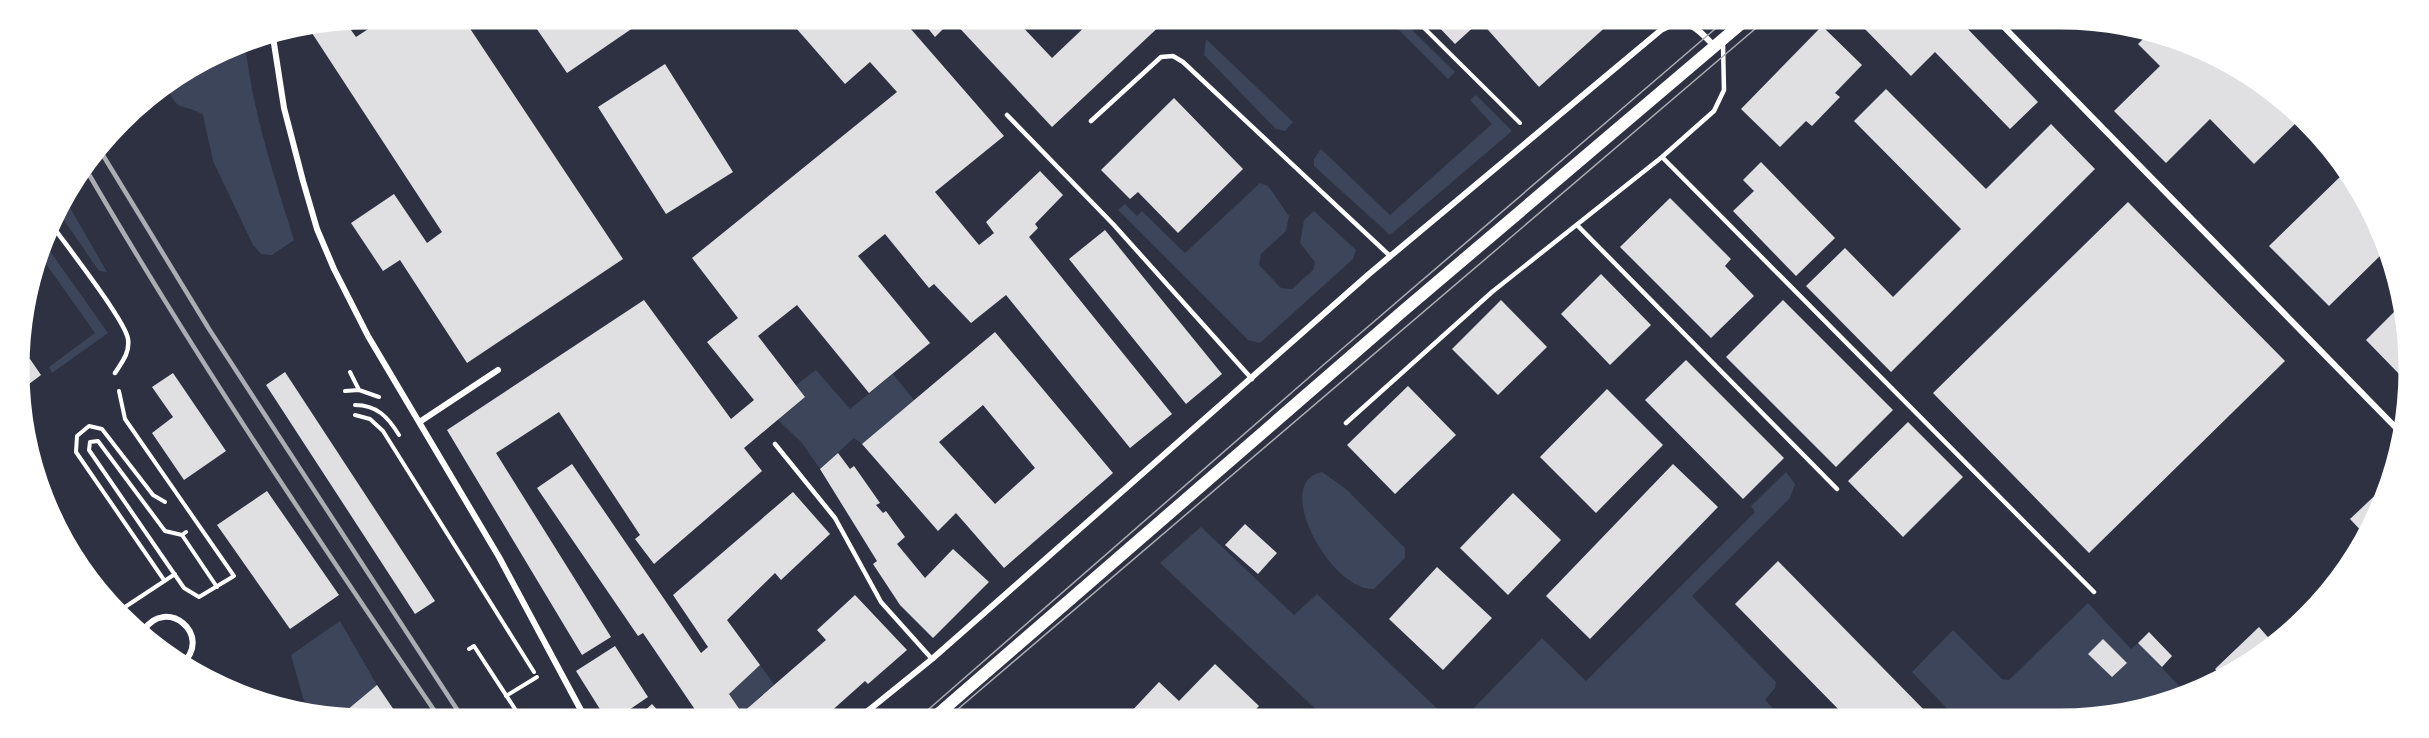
<svg xmlns="http://www.w3.org/2000/svg" width="2429" height="738" viewBox="0 0 2429 738" font-family="'Libre Baskerville',serif">
  <style>
    .green { fill: #3c4559 }
    .building { fill: #e0e0e3; fill-rule: evenodd }
    .lines { fill: none; stroke-linecap: round; stroke-linejoin: round }
    .path { stroke: #fff; stroke-width: 4 }
    .service { stroke: #fff; stroke-width: 4.5 }
    .minor { stroke: #fff; stroke-width: 6 }
    .secondary { stroke: #fff; stroke-width: 12 }
    .tram { stroke: #abadb3; stroke-width: 1.5 }
    .rail { stroke: #abadb3; stroke-width: 4.5 }
    .rim { fill: none; stroke: #fff; stroke-width: 3 }
  </style>
  <rect width="100%" height="100%" fill="#2d3142"/>
  <path class="green" d="M1391 22H1404L1455 72 1448 79Z
    M1206 39 1293 122 1285 131 1276 129 1204 55Z
    M245 43C252 110 274 176 294 240L272 255 261 254 253 245 213 161 203 115C184 102 175 114 168 86L235 45Z
    M1476 95 1512 131 1390 235 1314 166V159L1321 149 1390 215 1492 124 1470 100Z
    M1260 183 1268 186 1289 216 1286 231 1261 254 1259 265 1281 288 1292 289 1313 270 1315 262 1300 243 1304 220 1314 211 1356 250 1353 259 1260 343 1248 340 1118 210 1125 204 1137 216 1142 211 1185 253Z
    M65 199 107 272 99 271 57 210Z
    M45 244 108 333 52 373 49 367 95 333 41 257Z
    M816 370 850 409 893 374 914 400 862 444 854 438 820 469 802 443 778 420 805 397 796 385Z
    M1322 472 1346 489 1405 548V558L1374 589C1332 592 1270 482 1322 472Z
    M1786 472 1795 484 1790 498 1692 596 1776 682 1775 688 1765 700 1781 716H1466L1542 638 1586 681 1755 512 1751 506Z
    M1201 527 1294 615 1317 594 1445 716 1322 715 1160 563Z
    M2088 603 2131 649 2138 643 2186 693 2105 717H1955L1912 672 1953 630 2002 679 2009 680Z
    M340 621 377 685 348 709 350 713H313L303 698 291 655Z
    M760 665 774 684 742 713 729 694Z"/>
  <path class="building" d="M385 18H463L623 259 467 363 400 260 383 271 351 223 394 194 427 243 442 232 310 30 346 23 356 37Z
    M530 19H646L567 73Z
    M789 20H903L1004 136 935 192 979 245 994 233 986 222 1040 171 1063 195 1035 224 1038 228 1029 237 1172 414 1130 448 1006 295 971 323 934 284 929 288 885 234 858 256 930 343 869 393 797 305 758 336 805 397 744 448 762 471 654 564 635 539 640 535 559 412 496 453 611 637 582 655 447 430 644 300 731 419 754 400 707 342 738 318 692 258 897 92 870 62 845 84Z
    M921 20H939L945 27 935 37Z
    M952 20 1017 21 1052 58 1091 21H1165L1052 127Z
    M1434 22H1479L1455 44Z
    M1481 22 1555 23H1610L1539 87Z
    M1860 24H1963L2038 102 2010 129 1935 52 1911 76Z
    M1822 26 1862 65 1835 93 1840 97 1812 126 1806 121 1780 147 1741 109Z
    M2149 33 2255 77 2298 121 2254 164 2210 119 2166 163 2114 111 2160 66 2138 44Z
    M665 64 733 172 666 214 598 107Z
    M1886 89 1986 189 2051 124 2095 169 1891 372 1806 286 1845 248 1893 297 1961 229 1854 121Z
    M1174 98 1243 169 1178 233 1138 192 1130 199 1101 170Z
    M1761 162 1835 238 1796 276 1733 211 1754 191 1743 180Z
    M2346 171 2354 179 2384 252 2329 306 2269 246Z
    M1670 198 1731 259 1725 266 1754 296 1711 338 1620 247Z
    M2128 202 2285 361 2089 553 1933 393Z
    M1105 230 1222 374 1186 404 1069 259Z
    M1601 274 1651 325 1610 365 1561 314Z
    M1501 300 1547 347 1498 395 1452 349Z
    M1783 300 1893 410 1836 467 1726 357Z
    M2404 302V373L2401 376 2366 340Z
    M995 332 1113 473 1004 568 956 513 938 531 862 444ZM983 405 1035 468 995 504 939 442Z
    M30 359 41 375 25 387 24 363Z
    M1686 360 1784 458 1743 499 1645 400Z
    M285 372 435 601 415 614 266 385Z
    M173 373 226 451 184 480 152 433 173 417 152 387Z
    M1408 386 1456 435 1395 494 1347 445Z
    M1607 389 1663 445 1596 513 1540 457Z
    M1908 422 1963 477 1903 537 1848 481Z
    M838 453 850 469 854 466 880 503 876 505 883 513 886 511 905 537 897 544 925 578 953 549 989 582 933 638 900 605 873 564 877 561 820 469Z
    M572 464 701 653 708 647 673 595 793 492 830 534 781 580 775 573 727 620 760 665 729 694 742 713 826 640 817 630 855 595 907 650 868 684 865 681 828 714H707L705 711 698 714 643 633 638 636 537 488Z
    M1673 464 1718 507 1590 639 1546 596Z
    M2386 485 2381 499 2367 537 2350 519Z
    M267 491 339 595 290 629 217 525Z
    M1513 493 1561 540 1508 595 1460 548Z
    M1245 524 1277 553 1258 574 1225 545Z
    M1778 561 1931 717 1845 716 1735 604Z
    M1437 567 1492 618 1443 670 1389 619Z
    M2259 627 2274 644 2224 678 2215 669Z
    M2149 632 2172 656 2162 667 2138 643Z
    M2103 639 2127 663 2112 677 2088 654Z
    M615 646 648 697 623 714H603L576 671Z
    M1215 664 1259 706 1250 715H1128L1159 682 1179 701Z
    M377 685 396 713H350L347 710Z
    M652 704 661 714H641Z"/>
  <g class="lines">
    <path class="path" d="M1418 22 1520 123
      M350 372 359 390
      M119 391 125 419 234 576 199 597 184 588 89 450 90 442 98 441 165 531 182 535 186 532
      M345 391 359 390 379 397
      M355 405C377 405 388 417 399 435
      M355 415 370 419 383 431 534 672
      M182 535 217 587
      M164 580 76 452 77 436 89 426 102 429 153 495 165 502
      M122 609 175 574
      M469 649 474 646 517 712 515 714
      M506 696 537 677"/>
    <path class="service" d="M1007 115 1113 224 1252 379
      M1091 121 1161 57 1173 56 1183 62 1390 256
      M1662 157 2094 592
      M51 224C66 245 125 320 128 339 130 353 122 362 115 373
      M1578 226 1837 489
      M1346 423 1492 292 1662 157 1714 111 1724 90 1723 44
      M775 444 835 518 881 602 932 659"/>
    <path class="minor" d="M2001 24 2404 436
      M273 37 284 108 303 181 317 229 334 269 368 336 499 557 583 714
      M421 421 498 370
      M144 630C166 596 214 635 182 664
      M864 714 932 659 1369 274 1661 30C1687 15 1697 28 1715 47"/>
    <path class="secondary" d="M937 715 1403 311 1742 23"/>
    <path class="tram" d="M922 715 1321 367 1722 23
      M951 715 1762 23"/>
    <path class="rail" d="M101 152 209 329 460 714
      M87 171C195 357 315 535 436 713"/>
  </g>
  <path d="M0 0H2429V738H0ZM368 28H2060A340 340 0 0 1 2400 368V370A340 340 0 0 1 2060 710H368A340 340 0 0 1 28 370V368A340 340 0 0 1 368 28Z" fill="#fff" fill-rule="evenodd"/>
  <path class="rim" d="M368 28H2060A340 340 0 0 1 2400 368V370A340 340 0 0 1 2060 710H368A340 340 0 0 1 28 370V368A340 340 0 0 1 368 28Z"/>
</svg>
